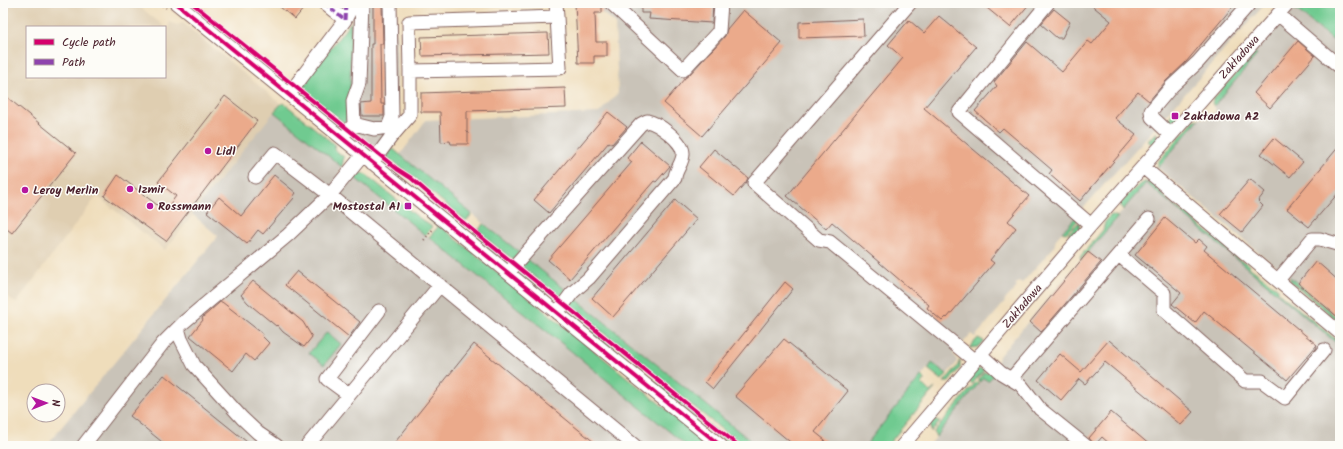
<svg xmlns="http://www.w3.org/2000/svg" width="1343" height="449" viewBox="0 0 1343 449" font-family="Kalam,sans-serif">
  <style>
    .built { fill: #dfceb1 }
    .industrial { fill: #c9c3b8 }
    .green { fill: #70ca90; stroke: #5d745e }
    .building { fill: #ebaa8b }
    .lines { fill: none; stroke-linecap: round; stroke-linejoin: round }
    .minor-casing { stroke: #84625d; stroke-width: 15 }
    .path { stroke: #84625d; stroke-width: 2; stroke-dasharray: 1 3; stroke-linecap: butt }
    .minor { stroke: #fff; stroke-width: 13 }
    .quiet { stroke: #8e44ad; stroke-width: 3; stroke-dasharray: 6 3; stroke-linecap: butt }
    .cycleway-casing { stroke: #fdfcf7; stroke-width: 6 }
    .cycleway { stroke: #d6006c; stroke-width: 4 }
    .poi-dot { fill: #b5179e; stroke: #fdfcf7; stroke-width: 1.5 }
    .labels { text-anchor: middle; stroke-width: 3; stroke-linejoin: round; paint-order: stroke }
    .street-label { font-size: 12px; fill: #4a1f2b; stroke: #fdfcf7 }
    .poi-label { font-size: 12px; font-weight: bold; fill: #4a1f2b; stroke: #fdfcf7; text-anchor: start }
  </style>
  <rect width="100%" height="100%" fill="#fdfcf7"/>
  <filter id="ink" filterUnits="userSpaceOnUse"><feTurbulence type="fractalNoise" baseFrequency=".025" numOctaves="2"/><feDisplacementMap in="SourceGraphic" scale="8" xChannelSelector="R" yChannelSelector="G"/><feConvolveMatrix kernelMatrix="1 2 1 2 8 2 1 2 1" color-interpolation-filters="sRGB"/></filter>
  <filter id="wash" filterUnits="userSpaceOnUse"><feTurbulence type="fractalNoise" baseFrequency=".012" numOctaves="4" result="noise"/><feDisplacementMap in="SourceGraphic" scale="16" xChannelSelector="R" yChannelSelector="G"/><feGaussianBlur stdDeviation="0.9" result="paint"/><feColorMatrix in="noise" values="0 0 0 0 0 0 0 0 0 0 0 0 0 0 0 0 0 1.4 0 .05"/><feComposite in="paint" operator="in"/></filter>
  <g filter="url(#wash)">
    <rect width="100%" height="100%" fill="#efddbb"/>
    <path class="built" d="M3 3H135L165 27H27V77H165V27L168 29 170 22 177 25 183 23 281 104 165 250 97 196 16 303 3 293Z"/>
    <path class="industrial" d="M352 3H396L397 113 400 119 375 148 344 123 350 115Z
      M575 3H1266L1062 232 1056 239 1054 247 1022 283 1019 281 1015 285 1017 287 1004 301 1005 302 975 337 971 334 955 352 953 354 956 357 957 360 956 364 947 374 932 363 865 446H757L400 155 426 120 599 113 618 93 615 23 602 13 576 15Z
      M1293 7 1340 46V320L1158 168 1200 118 1208 119 1216 110 1214 106 1257 55 1254 53Z
      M274 112 342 167 339 173 351 182 355 178 560 342 687 446H46L218 236 192 214Z
      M1146 183 1340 346V446H929L983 378 988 381 990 371 998 361 999 356Z"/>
    <path class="green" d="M1297 3H1340V46L1293 7Z
      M351 22 350 115 344 123 300 87Z
      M1254 53 1257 55 1214 106 1212 103 1214 98Z
      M296 90 337 124 343 126 341 127 336 126 296 95Z
      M284 103 335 145 334 149 344 157 342 167 274 112 281 104Z
      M1175 110 1179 113 1180 116 1173 121H1167Z
      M1199 119 1158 168V162L1194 120Z
      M1156 132 1158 139 1154 146 1148 141Z
      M392 148 472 214 466 221 412 176 385 156Z
      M360 173H362L368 176 414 214 432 227 425 235 355 178Z
      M1144 182C1155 182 1160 192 1167 199 1172 204 1179 209 1185 213H1188L1192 217 1193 220 1214 237H1216L1220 241 1221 243 1241 261H1243L1249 265V267L1278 289V292C1299 309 1319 326 1340 343V346L1146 183 1123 210 1120 204 1133 190Z
      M1111 215H1112L1118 217 1081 260 1080 257 1103 230 1105 222Z
      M1076 217 1078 220 1066 233 1062 232Z
      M426 218 434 221 712 446H687L560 342 429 237 438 227Z
      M1079 222 1080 229 1074 235 1068 234Z
      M484 224 519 252 513 260 477 231Z
      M475 235 508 262H505L475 238Z
      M527 259 566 290 561 296 559 297 521 266Z
      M519 271 557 302H553L519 274Z
      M1290 277 1340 320V321L1339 322 1290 281Z
      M575 298 757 446H742L569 305Z
      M568 310 735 446H731L586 329 569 315Z
      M327 332 341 344 324 365 309 353Z
      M978 338 984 341 978 347 969 348Z
      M960 360V368L949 382H944L957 367Z
      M932 363 947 374 942 380 928 369Z
      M978 369H985L972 384 967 380V378L975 370Z
      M989 371 994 375 988 381 983 378 980 382 979 381V379L984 372 988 373Z
      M921 376 925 379 922 384 930 392 935 388 887 446H874L870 443 868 446H865Z
      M976 382 979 383 936 437 934 432Z
      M932 419H935L940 422 931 432 930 424Z"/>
    <g id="blocks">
      <path class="building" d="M275 3H308L295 19Z
        M373 3H382L383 44H380L381 104H384V116H362L361 104 371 103V44H373Z
        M575 3H602V13H595L596 42H607V56H594V63H578Z
        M641 3H713L712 23 649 19 650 13H641Z
        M981 3H1030L1010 27Z
        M1089 3H1236L1186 62 1166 81 1149 101 1138 92 1115 118 1136 135 1080 201 1049 174 1052 170 1003 128 999 132 975 111 997 86 994 82 1027 42 1062 72 1088 41 1092 44 1111 21Z
        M1054 9 1070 22 1062 38H1057L1041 24Z
        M743 10 782 43 702 136 664 103 685 78 689 75 725 36 727 29Z
        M939 16 976 47 924 108 1029 196 1008 221 1016 228 990 260 994 263 947 318 946 317 942 321 927 308 929 305 832 222 826 229 787 196 903 58 888 45 909 20 924 33Z
        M863 19 864 36 799 38V22Z
        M548 33 549 53 422 56 421 37Z
        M1298 41 1315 56 1270 108 1254 93Z
        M565 88 566 108 467 111V132L468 133V144H451L450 141 441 142 440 112H421V93Z
        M3 94 76 153 12 233 3 226Z
        M225 96 257 121 166 241 104 196 118 175 165 211 176 196 158 182Z
        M608 112 627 127 612 144 609 142 549 213 534 200Z
        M1274 138 1303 162 1290 177 1261 154Z
        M641 141 670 166 656 182 654 181 570 279 548 260 632 162 627 158Z
        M1340 145V191L1309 227 1287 209Z
        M714 149 748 178 746 182 734 196 699 167Z
        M274 175 296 193 293 197 294 198 263 234 258 230 247 244 207 212 219 197 241 216Z
        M1250 179 1265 192 1258 201 1263 206 1242 232 1220 214Z
        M675 200 697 219 613 317 592 298Z
        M1165 218 1195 243 1199 239 1207 246 1204 250 1317 345 1287 380 1204 311 1195 323 1172 304 1181 293 1135 255Z
        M1088 252 1101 262 1041 332 1030 322Z
        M1316 261 1340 282V319L1298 283Z
        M297 271 360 322 349 337 285 285Z
        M253 281 303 322 312 337 304 347 283 332 277 325 276 326 248 303 241 295Z
        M785 282 793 289 713 389 705 382Z
        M220 302H222L263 334 262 336 269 343 254 361 246 354 233 371 190 336 203 320 202 318Z
        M784 339 848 391 815 432 825 440 820 446H795L735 396Z
        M1109 340 1193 412 1181 425 1105 362 1085 384 1079 379 1061 400 1038 380 1060 354 1081 372Z
        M474 344 579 430 599 446H392Z
        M164 375 252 446H167L130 416Z
        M1111 412 1118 418 1151 446H1112L1102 437 1095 445 1093 443 1089 438Z"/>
    </g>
  </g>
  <g filter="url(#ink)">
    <use href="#blocks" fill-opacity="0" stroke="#84625d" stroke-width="1"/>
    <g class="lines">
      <g class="minor-casing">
        <path id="minor" d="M176 3 721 446
          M324 3 345 20
          M556 3 557 17
          M611 3 683 70 719 31 721 3
          M910 3 754 183 819 240 830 242 975 361
          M1048 3 959 112 1091 225
          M1278 14 1340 67
          M289 94 345 20 354 3
          M354 124 374 129 388 127 392 117 390 3
          M349 130 354 124 353 101 359 84 362 3
          M1171 135 1152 117 1151 111 1172 86 1198 62 1250 3
          M372 163 391 137 410 115V71L560 68 557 17 409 22 410 71
          M1143 167 1340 333
          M255 177 275 153 330 195 635 446
          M1119 255 1164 293V310L1245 381H1262L1285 398 1324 350
          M508 273 641 124 647 121C658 123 684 142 683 154 683 163 675 170 675 178L589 278 572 293 557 313
          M1278 280 1312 239H1320L1340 245
          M178 328 181 339 194 365 242 418 258 433 277 446
          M980 354 1001 373 1021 385 1040 409 1086 446
          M1011 379 1149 219
          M349 395 327 379 379 311
          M83 446 163 343 184 322 288 235 330 195 363 155
          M307 446 440 285
          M902 446 1091 225 1288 3"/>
      </g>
      <path class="path" d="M159 3 166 8
        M424 240 434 228"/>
      <use href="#minor" class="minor"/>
      <path class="quiet" d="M324 3 345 20
        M345 20 346 3"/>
      <g class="cycleway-casing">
        <path id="cycleway" d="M176 3 721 446
          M192 3 397 169 411 178 444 207 739 446"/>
      </g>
      <use href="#cycleway" class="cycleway"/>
    </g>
  </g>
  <g class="poi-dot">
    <rect x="1171" y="112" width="8" height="8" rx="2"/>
    <circle cx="208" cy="151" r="4"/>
    <circle cx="130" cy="189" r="4"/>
    <circle cx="25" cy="190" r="4"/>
    <circle cx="150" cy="206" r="4"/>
    <rect x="404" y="202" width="8" height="8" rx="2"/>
  </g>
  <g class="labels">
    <g class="street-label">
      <text transform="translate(1239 57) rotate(-48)" y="4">Zakładowa</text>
      <text transform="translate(1022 306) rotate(-49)" y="4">Zakładowa</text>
    </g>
    <g class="poi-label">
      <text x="1183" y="120">Zakładowa A2</text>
      <text x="216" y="155">Lidl</text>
      <text x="138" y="193">Izmir</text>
      <text x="33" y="194">Leroy Merlin</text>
      <text x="158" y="210">Rossmann</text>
      <text x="400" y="210" text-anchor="end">Mostostal A1</text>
    </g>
  </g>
  <rect width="1343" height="449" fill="none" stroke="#fdfcf7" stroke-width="16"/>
  <rect x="26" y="26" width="140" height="52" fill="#fdfcf7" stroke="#b5a4a5"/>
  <rect x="34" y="39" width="20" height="6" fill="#d6006c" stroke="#b5a4a5"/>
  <text x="62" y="46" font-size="12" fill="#4a1f2b">Cycle path</text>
  <rect x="34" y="59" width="20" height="6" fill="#8e44ad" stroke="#b5a4a5"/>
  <text x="62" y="66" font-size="12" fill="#4a1f2b">Path</text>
  <g transform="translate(46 403) rotate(89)"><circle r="19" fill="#fdfcf7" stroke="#b5a4a5"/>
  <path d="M0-3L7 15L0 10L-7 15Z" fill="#b5179e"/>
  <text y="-6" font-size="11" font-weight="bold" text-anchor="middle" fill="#4a1f2b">N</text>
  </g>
</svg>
